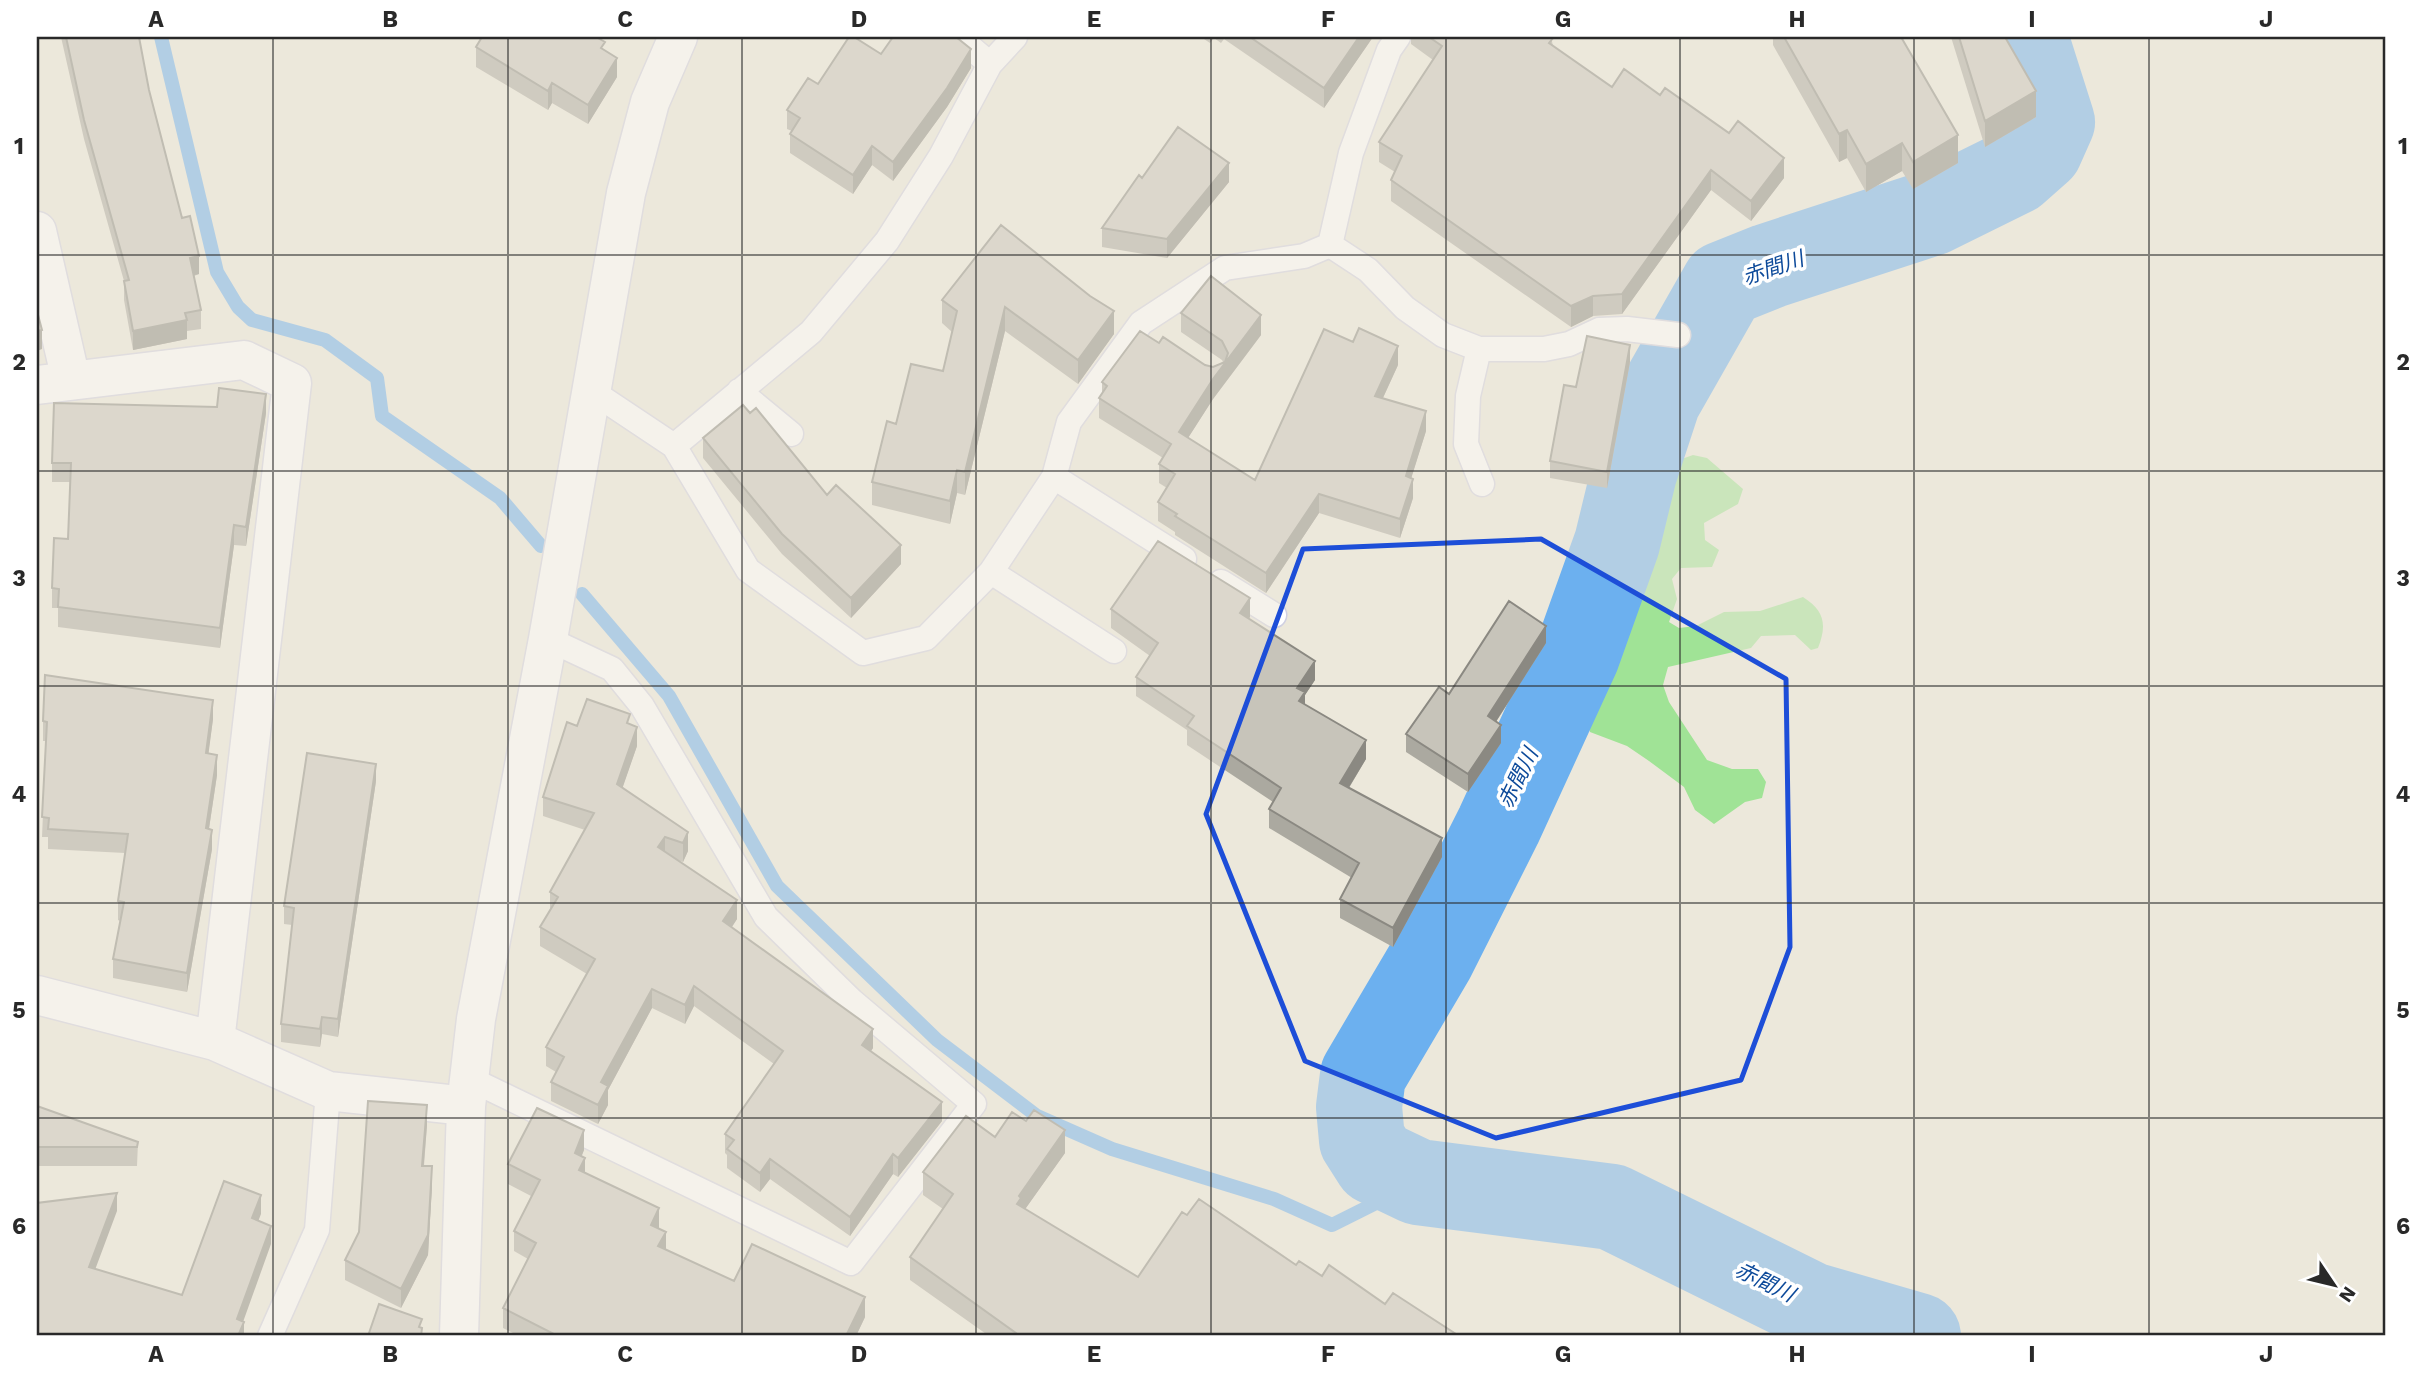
<svg xmlns="http://www.w3.org/2000/svg" width="2422" height="1373" viewBox="0 0 2422 1373" font-family="'Work Sans','Noto Sans JP',sans-serif">
  <style>
    .green { fill: #a0e396 }
    .lines { fill: none; stroke-linecap: round; stroke-linejoin: round }
    .stream { stroke: #6cb0ef; stroke-width: 14 }
    .river { stroke: #6cb0ef; stroke-width: 86 }
    .lane-casing { stroke: #d0d0e2; stroke-width: 27 }
    .street-casing { stroke: #d0d0e2; stroke-width: 41 }
    .lane { stroke: #fff; stroke-width: 24 }
    .street { stroke: #fff; stroke-width: 38 }
    .wall { fill: #aba9a0 }
    .shaded-wall { fill: #8b8982 }
    .building { fill: #c7c4ba; stroke: #8b8982; stroke-width: 2 }
    .marked { fill: none; stroke: #1d4ed8; stroke-width: 5; stroke-linejoin: round }
    .grid { fill: none; stroke: #292929; stroke-width: 2; stroke-opacity: 0.55 }
    .labels { text-anchor: middle; stroke-width: 7; stroke-linejoin: round; paint-order: stroke }
    .water-label { font-size: 21px; font-style: italic; fill: #0d4a9a; stroke: #fff }
    .neatline { fill: none; stroke: #292929; stroke-width: 2.5 }
    .grid-label { font-size: 23px; text-anchor: middle; font-weight: bold; fill: #292929 }
  </style>
  <rect width="100%" height="100%" fill="#ece8db"/>
  <path class="green" d="M1693 455 1707 458 1743 489 1738 504 1704 523 1705 540 1719 550 1712 567 1681 568 1672 579 1677 599 1669 622 1679 628 1696 626 1724 612 1760 611 1803 597C1825 611 1827 625 1818 648L1811 650 1795 635 1761 636 1751 648 1668 667 1663 685 1669 702 1707 760 1732 769H1758L1766 782 1762 798 1745 802 1714 824 1695 810 1684 787 1649 761 1627 746 1590 732 1588 725 1593 698 1582 682V668L1619 574 1643 569 1639 555 1627 547 1646 480 1673 462Z"/>
  <g class="lines">
    <path class="stream" d="M161 37 217 272 238 307 252 320 325 340 377 378 382 416 500 498 541 546
      M582 594 669 696 777 886 937 1040 1037 1116 1112 1149 1274 1199 1332 1225 1418 1182"/>
    <path class="river" d="M1918 1336 1811 1305 1612 1207 1418 1182 1376 1162 1362 1140 1359 1107 1363 1075 1432 958 1499 825 1577 655 1617 543 1634 473 1658 400 1724 284 1769 266 1931 213 2014 172 2040 149 2052 122 2025 37"/>
    <g class="lane-casing">
      <path id="lane" d="M958 37 990 64
        M1330 245 1351 153 1389 50 1398 37
        M1479 349 1468 396 1466 444 1482 484
        M590 390 674 446 811 332 887 241 941 156 990 64 1015 37
        M739 391 791 434
        M674 446 748 570 863 653 926 638 991 572 1054 477 1069 422 1141 323 1225 268 1304 256 1330 245 1368 270 1405 308 1443 335 1479 349H1544L1569 344 1599 330 1627 329 1678 335
        M1054 477 1184 559
        M991 572 1114 651
        M1221 582 1274 615
        M468 1078 851 1263 974 1104 852 1001 766 917 642 706 612 669 548 639
        M270 1336 317 1230 328 1091"/>
    </g>
    <g class="street-casing">
      <path id="street" d="M37 231 71 380
        M37 385 244 360 292 383 215 1041
        M37 995 215 1041 328 1091 466 1106
        M459 1336 466 1106 476 1019 548 639 626 193 650 102 678 37"/>
    </g>
    <use href="#lane" class="lane"/>
    <use href="#street" class="street"/>
  </g>
  <path class="wall" d="M61 37H139L149 90 182 218 199 274 194 276 201 310V329L187 331V339L133 350 124 300V281L84 139Z
    M1201 37H1373L1324 108 1224 39 1221 43 1214 38 1210 43Z
    M1411 37H1551L1553 46 1612 87 1660 95 1784 178 1751 221 1711 190 1622 314 1593 316 1571 327 1391 201V180L1395 172 1379 162V142L1433 60 1411 44Z
    M1773 37H1901L1958 163 1913 189 1902 171 1866 192 1847 158 1839 162 1773 45Z
    M1951 37H2005L2036 117 1985 147Z
    M476 47 605 50 617 77 588 124 552 103 548 110 476 67Z
    M881 54 971 68 947 107 893 181 872 165 853 194 790 153V134L792 131 787 129V110L818 84Z
    M1142 178 1229 182 1167 258 1102 247V228Z
    M1001 225 1114 334 1078 384 1005 331 965 495 957 493 950 524 872 505V482L896 424 943 371 952 332 942 323V300Z
    M1181 313 1261 335 1213 399 1188 438 1255 480 1398 365 1383 398 1426 431 1411 478 1413 498 1400 538 1319 513 1266 593 1175 535V532L1158 521V502L1167 488 1159 483V464L1163 458 1099 418V398L1102 393V382L1159 343 1205 365 1213 367 1223 362 1222 360 1181 332Z
    M1630 362 1607 488 1550 478V461Z
    M266 413 246 546 234 545 220 648 58 627V608H52V588L68 539 70 482H52V463Z
    M750 413 827 495 901 564 851 618 782 554 703 458V438Z
    M1111 609 1250 617 1249 618 1315 680 1305 695V704L1366 759 1349 788 1442 857 1393 947 1340 918V899L1352 878 1269 828V809L1273 802 1187 745V730L1136 696V677L1150 656 1111 628Z
    M1546 643 1496 722 1501 743 1468 792 1406 752V734L1449 694Z
    M213 719 208 754 217 775 209 829 212 849 187 992 113 978V959L120 921 118 920V901L125 853 48 849V837H42L46 741H43V721Z
    M630 724 637 746 622 788 688 832V851L683 862 677 860 737 919 732 927 873 1048 871 1051 942 1121 898 1177 893 1174 850 1236 770 1179 760 1192 727 1168V1155L725 1153V1134L774 1064 694 1006 685 1024 652 1008 608 1090V1105L598 1124 551 1101V1082L556 1072 546 1066V1047L587 974 540 946V927L550 911V892L585 830 543 816V797L577 726Z
    M376 781 338 1037 322 1034 320 1047 281 1042V1024L292 925 284 924V906Z
    M37 1106 138 1142 137 1166H37Z
    M1026 1121 1065 1153 1025 1209 1138 1277 1296 1265 1459 1336H989L910 1280V1257L943 1209 923 1195V1172Z
    M427 1125 424 1166 432 1186 428 1255 401 1308 345 1280V1260Z
    M584 1150 581 1156 585 1173 659 1229 666 1250 734 1281 865 1317 856 1336H519L503 1328V1308L528 1259 514 1251V1231L531 1196 508 1184V1164Z"/>
  <path class="shaded-wall" d="M1359 37H1373L1324 108V88Z
    M971 49V68L947 107 893 181V162Z
    M617 58V77L588 124V105Z
    M552 83V103L548 110V91Z
    M2036 91V117L1985 147V121Z
    M1847 130V158L1839 162V134Z
    M1958 135V163L1913 189V162Z
    M1902 143V171L1866 192V164Z
    M872 146V165L853 194V175Z
    M1784 158V178L1751 221V201Z
    M1229 163V182L1167 258V239Z
    M1711 170V190L1622 314V294Z
    M199 256V274L190 276V258Z
    M1593 296V316L1571 327V306Z
    M1005 307V331L965 495V472Z
    M1114 311V334L1078 384V360Z
    M1261 315V335L1213 399 1179 452V432L1213 379Z
    M187 320V339L133 350V331Z
    M42 330V349L37 351V331Z
    M1630 345V362L1607 488V472Z
    M1398 346V365L1375 415V396Z
    M266 394V413L246 546V527Z
    M1426 411V431L1406 495V476Z
    M957 470V493L950 524V501Z
    M1413 479V498L1400 538V519Z
    M1319 494V513L1266 593V573Z
    M234 525V545L220 648V628Z
    M901 545V564L851 618V598Z
    M1250 598V617L1240 631V613Z
    M1546 626V643L1488 734V716Z
    M1315 661V680L1305 695V711L1299 720 1297 688Z
    M213 700V719L206 773V753Z
    M1501 725V743L1468 792V774Z
    M637 727V746L617 804V784Z
    M1366 740V759L1340 802V783Z
    M217 755V775L206 848V828Z
    M376 764V781L338 1037V1019Z
    M212 830V849L187 992V973Z
    M688 832V851L683 862V843Z
    M665 837V856L658 847Z
    M1442 838V857L1393 947V928Z
    M737 900V919L723 940V921Z
    M694 986V1006L685 1024V1005Z
    M652 989V1008L608 1090V1105L598 1124V1105L601 1082Z
    M322 1017V1034L320 1047V1029Z
    M873 1029V1048L862 1064V1045Z
    M942 1102V1121L898 1177V1158Z
    M427 1105V1125L422 1185V1166Z
    M584 1130V1150L575 1174V1153Z
    M1065 1130V1153L1021 1215 1017 1204 1019 1196Z
    M893 1154V1174L850 1236V1217Z
    M585 1158V1178L579 1170Z
    M770 1159V1179L760 1192V1173Z
    M432 1166V1186L428 1255 401 1308V1289Z
    M117 1193V1211L89 1286V1267Z
    M261 1195V1214L252 1237V1218Z
    M659 1208V1228L651 1245V1225Z
    M271 1226V1244L238 1336 237 1319Z
    M666 1232V1252L658 1246Z
    M865 1297V1317L856 1336H846Z
    M244 1322V1336H238Z"/>
  <path class="building" d="M66 37H139L149 90 182 218 190 216 199 256 190 258 201 310 185 313 187 320 133 331 124 281 129 280 84 120Z
    M482 37H596L605 42 601 48 617 58 588 105 552 83 548 91 476 47Z
    M849 37H854L881 54 893 37H956L971 49 947 88 893 162 872 146 853 175 790 134 800 118 787 110 808 78 818 84Z
    M1250 37H1359L1324 88Z
    M1429 37H1551L1553 38 1549 43 1612 87 1624 69 1660 95 1665 88 1729 133 1738 121 1784 158 1751 201 1711 170 1622 294 1593 296 1571 306 1391 180 1402 156 1379 142 1442 46Z
    M1784 37H1901L1958 135 1913 162 1902 143 1866 164 1847 130 1839 134Z
    M1959 37H2005L2036 91 1985 121Z
    M1178 127 1229 163 1167 239 1102 228 1139 175 1142 178Z
    M1001 225 1090 296 1114 311 1078 360 1005 307 965 472 957 470 950 501 872 482 887 421 896 424 911 364 943 371 957 311 942 300Z
    M1211 276 1261 315 1213 379 1179 432 1255 480 1324 329 1353 342 1359 328 1398 346 1375 396 1426 411 1406 476 1413 479 1400 519 1319 494 1266 573 1175 516 1177 514 1158 502 1175 474 1159 464 1171 444 1099 398 1107 386 1102 382 1140 331 1159 343 1163 337 1205 365 1213 367 1225 362 1228 353 1222 341 1181 313Z
    M37 311 42 330 37 331Z
    M1587 336 1630 345 1607 472 1550 461 1564 385 1576 387Z
    M219 388 266 394 246 527 234 525 220 628 58 607 59 589 52 588 54 538 68 539 71 463H52L54 403 217 407Z
    M743 405 750 413 756 408 827 495 836 485 901 545 851 598 782 534 703 438Z
    M1158 541 1250 598 1240 613 1315 661 1297 688 1305 692 1299 701 1366 740 1340 783 1442 838 1393 928 1340 899 1359 863 1269 809 1281 788 1187 726 1194 716 1136 677 1158 643 1111 609Z
    M1509 601 1546 626 1488 716 1501 725 1468 774 1406 734 1439 687 1449 694Z
    M45 675 213 700 206 753 217 755 206 828 212 830 187 973 113 959 124 902 118 901 128 834 48 829 49 818 42 817 47 722 43 721Z
    M587 699 630 714 627 723 637 727 617 784 688 832 683 843 665 837 658 847 737 900 723 921 873 1029 862 1045 942 1102 898 1158 893 1154 850 1217 770 1159 760 1173 727 1149 734 1140 725 1134 783 1051 694 986 685 1005 652 989 601 1082 608 1086 598 1105 551 1082 564 1057 546 1047 595 959 540 927 558 897 550 892 594 813 543 797 567 722 577 726Z
    M307 753 376 764 338 1019 322 1017 320 1029 281 1024 294 908 284 906Z
    M368 1101 427 1105 422 1166H432L428 1235 401 1289 345 1260 359 1232Z
    M37 1106 138 1142 137 1147H37Z
    M537 1108 584 1130 575 1153 585 1158 579 1170 659 1208 651 1225 666 1232 658 1246 734 1281 752 1244 865 1297 846 1336H552L554 1334 503 1308 536 1243 514 1231 540 1180 508 1164Z
    M1034 1110 1065 1130 1019 1196 1021 1198 1017 1204 1138 1277 1182 1212 1187 1215 1199 1199 1296 1265 1299 1261 1322 1276 1329 1265 1385 1304 1393 1293 1459 1336H1020L910 1257 953 1194 923 1172 966 1116 995 1137 1012 1112 1026 1121Z
    M224 1181 261 1195 252 1218 271 1226 237 1319 244 1322 238 1336H37V1203L117 1193 89 1267 182 1295Z
    M379 1304 422 1319 419 1327 422 1328 421 1336H368Z"/>
  <path d="M0 0H2422V1373H0ZM1541 539 1786 679 1790 947 1741 1080 1496 1138 1305 1061 1206 814 1303 549Z" fill="#ece8db" fill-opacity=".55" fill-rule="evenodd"/>
  <path class="marked" d="M1541 539 1786 679 1790 947 1741 1080 1496 1138 1305 1061 1206 814 1303 549Z"/>
  <path class="grid" d="M273 37V1336M508 37V1336M742 37V1336M976 37V1336M1211 37V1336M1446 37V1336M1680 37V1336M1914 37V1336M2149 37V1336M37 255H2385M37 471H2385M37 686H2385M37 903H2385M37 1118H2385"/>
  <g class="labels">
    <g class="water-label">
      <text transform="translate(1773 268) rotate(-19)" y="7">赤間川</text>
      <text transform="translate(1518 778) rotate(-64)" y="7">赤間川</text>
      <text transform="translate(1765 1282) rotate(26)" y="7">赤間川</text>
    </g>
  </g>
  <rect width="2422" height="1373" fill="none" stroke="#ffffff" stroke-width="77"/>
  <g transform="translate(2334 1285) rotate(125)" stroke="#ffffff" stroke-width="5" paint-order="stroke">
  <path d="M0-5L12 26L0 18L-12 26Z" fill="#292929"/>
  <text y="-10" font-size="19" font-weight="bold" text-anchor="middle" fill="#292929">N</text>
  </g>
  <rect x="38" y="38" width="2346" height="1296" class="neatline"/>
  <g class="grid-label">
    <text x="156" y="27">A</text>
    <text x="390" y="27">B</text>
    <text x="625" y="27">C</text>
    <text x="859" y="27">D</text>
    <text x="1094" y="27">E</text>
    <text x="1328" y="27">F</text>
    <text x="1563" y="27">G</text>
    <text x="1797" y="27">H</text>
    <text x="2032" y="27">I</text>
    <text x="2266" y="27">J</text>
    <text x="19" y="154">1</text>
    <text x="2403" y="154">1</text>
    <text x="19" y="370">2</text>
    <text x="2403" y="370">2</text>
    <text x="19" y="586">3</text>
    <text x="2403" y="586">3</text>
    <text x="19" y="802">4</text>
    <text x="2403" y="802">4</text>
    <text x="19" y="1018">5</text>
    <text x="2403" y="1018">5</text>
    <text x="19" y="1234">6</text>
    <text x="2403" y="1234">6</text>
    <text x="156" y="1362">A</text>
    <text x="390" y="1362">B</text>
    <text x="625" y="1362">C</text>
    <text x="859" y="1362">D</text>
    <text x="1094" y="1362">E</text>
    <text x="1328" y="1362">F</text>
    <text x="1563" y="1362">G</text>
    <text x="1797" y="1362">H</text>
    <text x="2032" y="1362">I</text>
    <text x="2266" y="1362">J</text>
  </g>
</svg>
